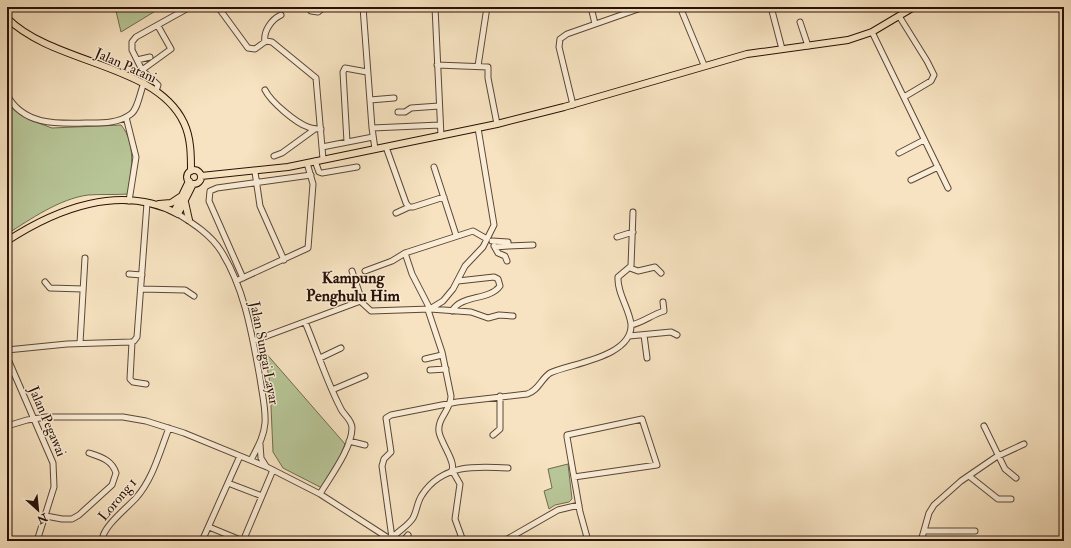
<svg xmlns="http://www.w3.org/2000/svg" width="1071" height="548" viewBox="0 0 1071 548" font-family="'IM FELL Double Pica',serif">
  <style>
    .green { fill: #b7c597; stroke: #706b4f }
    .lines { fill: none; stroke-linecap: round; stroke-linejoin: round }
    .minor-casing { stroke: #5c4636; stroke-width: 7 }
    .major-casing { stroke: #291107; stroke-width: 8 }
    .minor { stroke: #faedd7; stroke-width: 5 }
    .major { stroke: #f7e3c1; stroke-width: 6 }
    .labels { text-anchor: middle; stroke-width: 3; stroke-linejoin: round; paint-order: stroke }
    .street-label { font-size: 14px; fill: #291107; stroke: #faedd7 }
    .quarter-label { font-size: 16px; font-weight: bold; fill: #291107; stroke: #faedd7 }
  </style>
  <rect width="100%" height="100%" fill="#f7e3c1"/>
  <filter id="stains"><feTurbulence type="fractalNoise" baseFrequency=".005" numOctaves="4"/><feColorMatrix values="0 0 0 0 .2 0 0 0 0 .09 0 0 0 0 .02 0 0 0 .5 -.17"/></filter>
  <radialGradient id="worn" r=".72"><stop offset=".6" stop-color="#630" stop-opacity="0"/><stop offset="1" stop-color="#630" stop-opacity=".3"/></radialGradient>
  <path class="green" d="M115 7H162L121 32Z
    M7 104 30 120 52 128 121 125C137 144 131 171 128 194 115 195 101 194 88 195 59 199 31 219 7 234Z
    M264 351 345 444 337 464 322 488 283 468 273 452 270 383Z
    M568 464 572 499 569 502 555 505 549 509 544 491 552 488 548 469Z"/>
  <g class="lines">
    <g class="minor-casing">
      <path id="minor" d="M218 7 248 48 255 49 266 41 272 42 316 78 323 159
        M363 7 372 128 375 149
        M435 7 441 136
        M591 7 595 24
        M680 7 704 65
        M771 7 782 49
        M311 11 318 12 324 7
        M899 16 927 61 934 75 931 81 904 97
        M800 22 808 46
        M872 32 948 188
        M265 42C263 31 272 19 281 15
        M137 60 150 57
        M437 65 488 67V78L497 124
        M478 66 487 7
        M142 70 171 49 158 26
        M265 90C271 102 296 123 308 127 312 129 316 129 321 129
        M156 91 158 85 142 70 132 50V42L136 37 190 7
        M7 95C23 125 56 124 86 123 100 123 118 124 131 114 138 109 140 92 144 83
        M370 100 394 98
        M573 105 559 47 560 39 567 34 644 7
        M398 112H405L411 108 439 106
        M126 117 136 157 129 201
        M372 128 440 125
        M347 142 343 72 345 68 367 72
        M322 147 373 137
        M386 147 406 203 409 207
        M899 153 924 140
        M274 156 282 153 315 129
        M315 161 319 172 322 173 357 167
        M434 167 456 235
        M255 172 260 206 284 260
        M911 180 938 167
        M396 213 409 207H413L444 197
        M178 214C194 224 211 235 221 251 245 289 252 335 260 378 262 393 266 409 265 423 264 437 257 448 251 460
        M617 237 633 232
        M492 241 508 242V246L495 247
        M494 246 498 253 505 256 507 261
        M508 246 533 245
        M630 268 638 271 655 267 661 273
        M365 271 392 261 405 253
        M129 274 142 275
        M243 278 209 201 210 191 217 188 311 175
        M236 281 308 248 313 184 307 163
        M45 282 50 288 83 289
        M141 289 185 290 194 296
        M359 300 371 311 430 309 471 312 488 318 499 315 513 316
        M430 309 443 301 453 289 465 266 483 247 494 225 478 128
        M430 309 412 274 405 253 473 231 487 239
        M428 310 442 352 451 396C451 410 437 418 439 432 441 443 456 462 452 470
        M452 311C462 294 489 301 500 286L498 279 494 277 458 281
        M305 322C317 350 326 380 340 407 343 415 352 419 352 428 352 448 330 477 320 494
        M631 325C644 322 651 315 664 311L663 302
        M644 335 647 358
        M629 336 671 332 677 335
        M253 341 358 302 360 295 352 271
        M132 342 130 379 133 382 146 384
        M80 343 85 258
        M7 350 67 344 131 342 134 341 137 337 147 203
        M7 357 53 463 54 487 37 541
        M320 358 341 348
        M425 359 442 355
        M430 370 446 369
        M332 390 365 376
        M7 426 27 420 46 417H123L146 421 184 433 267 467 320 494 393 541
        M984 426 1005 469 1016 478
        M493 435 500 429V396
        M349 441 365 445
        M260 444 261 458 266 466
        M452 470 460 484 455 519 463 541
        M969 476 998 499H1011
        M574 477 657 465 642 419 567 435V437L580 512 588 541
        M228 483 262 496
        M46 516 62 519H72L79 515 112 485 116 473C112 460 101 457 89 453
        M209 527 243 541
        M924 531H975
        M392 538 382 466 384 459 391 452 386 418 391 415 457 402 527 394C538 391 541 379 550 373 572 363 633 357 631 324 629 308 617 293 618 277L631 266 633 212
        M391 539C398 531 408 526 413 518 417 511 417 502 422 495 442 464 476 466 508 468
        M102 541C102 527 127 508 136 498 153 479 160 451 169 428
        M202 541 240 456
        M243 541 273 470
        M403 541 408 535
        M504 541 558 510 579 505
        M921 541 929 513 934 505 961 481 996 457 1024 444"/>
    </g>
    <g class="major-casing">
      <path id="major" d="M7 18C54 65 156 63 184 123 191 138 191 155 191 171
        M187 177a7 7 0 1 1 14 0a7 7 0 1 1-14 0Z
        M201 176 288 167 497 124 564 107 747 54 848 40 872 32 914 7
        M185 202 189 220
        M159 204 171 203 180 197
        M174 212 189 181
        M7 241C56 209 121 183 178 214L193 184"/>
    </g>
    <use href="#minor" class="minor"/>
    <use href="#major" class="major"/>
  </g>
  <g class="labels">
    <g class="street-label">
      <text transform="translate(126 65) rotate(24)" y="5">Jalan Patani</text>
      <text transform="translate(265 353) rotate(79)" y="5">Jalan Sungai Layar</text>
      <text transform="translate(48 421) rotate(67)" y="5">Jalan Pegawai</text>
      <text transform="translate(117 499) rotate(-50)" y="5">Lorong 1</text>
    </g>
    <g class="quarter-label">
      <text x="353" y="283">Kampung<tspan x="353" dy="18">Penghulu Him</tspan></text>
    </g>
  </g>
  <rect width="1071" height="548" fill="none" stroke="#f7e3c1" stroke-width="24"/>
  <rect x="8" y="8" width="1055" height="532" fill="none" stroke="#291107" stroke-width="2"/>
  <rect x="12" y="12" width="1047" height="524" fill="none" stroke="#291107"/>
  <g transform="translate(38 510) rotate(153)" stroke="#faedd7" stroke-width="3" paint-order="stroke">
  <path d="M0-3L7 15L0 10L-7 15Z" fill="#291107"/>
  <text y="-6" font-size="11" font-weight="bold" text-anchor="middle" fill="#291107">N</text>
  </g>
  <rect width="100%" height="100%" filter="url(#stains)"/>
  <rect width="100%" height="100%" fill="url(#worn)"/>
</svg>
